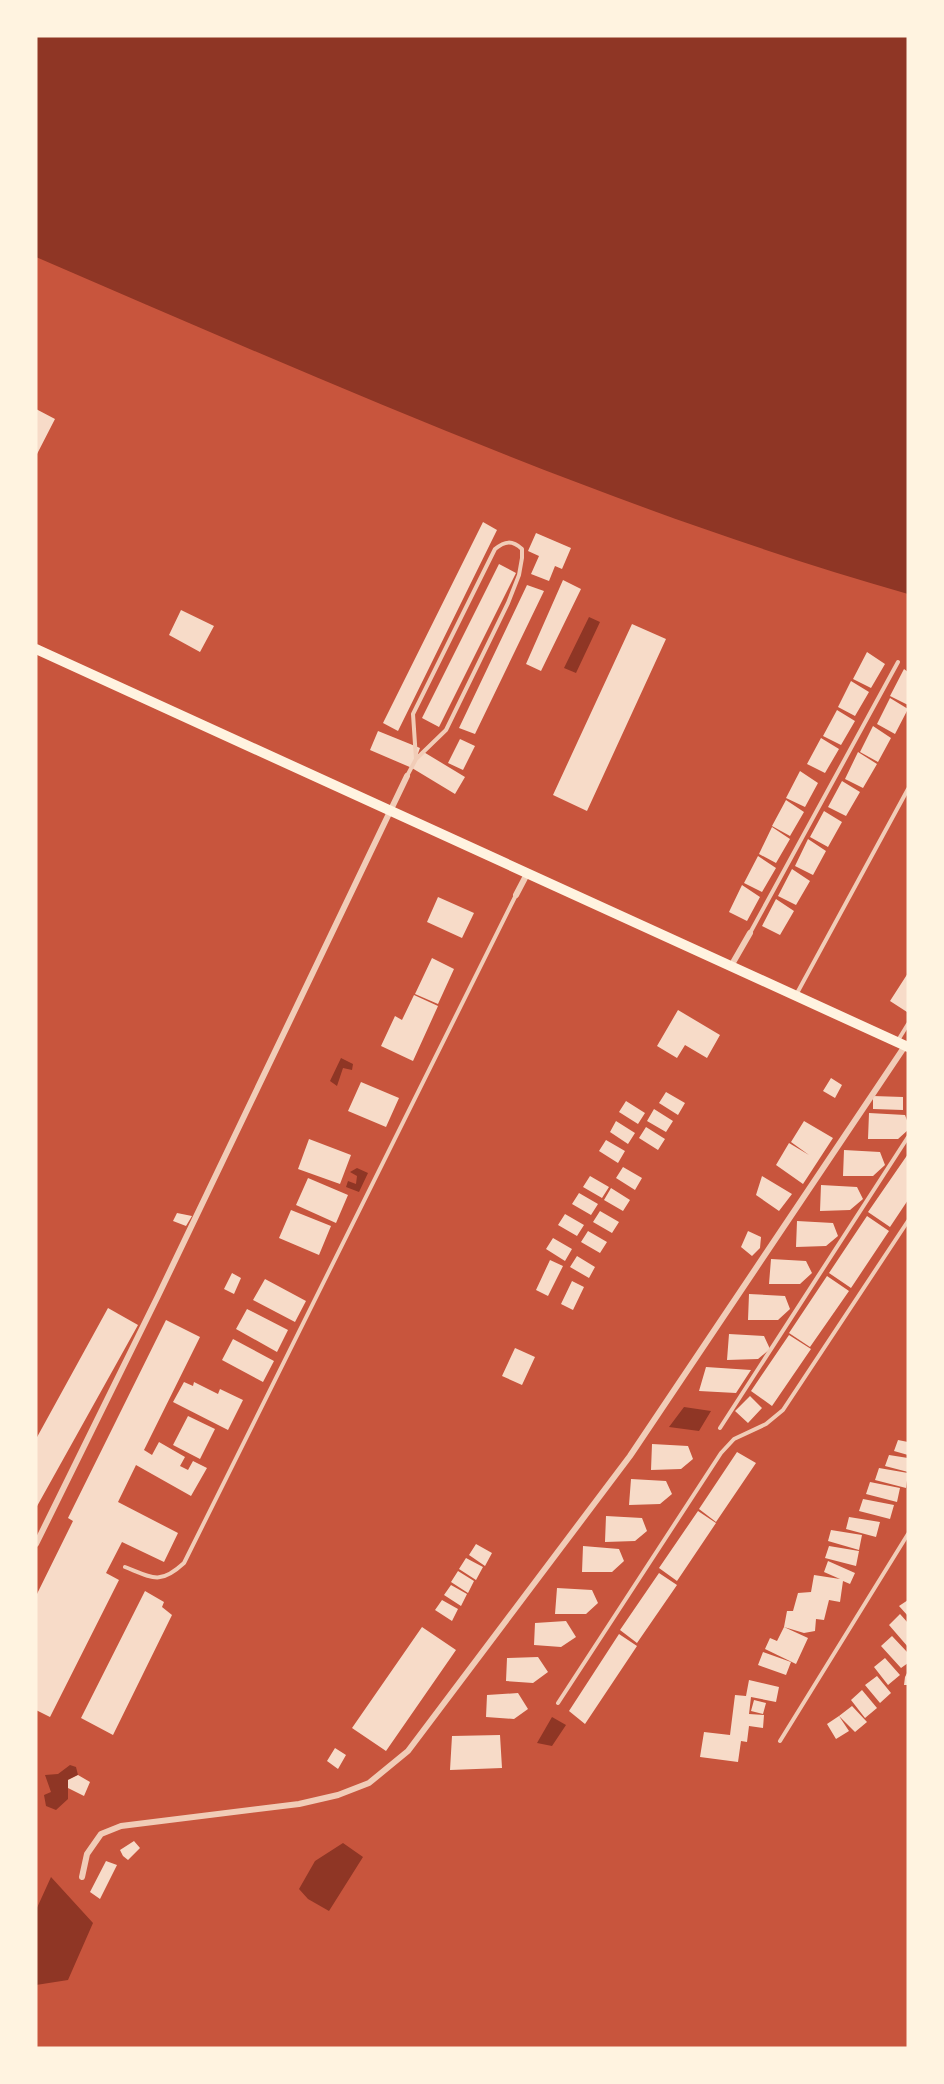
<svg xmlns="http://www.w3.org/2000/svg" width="944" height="2084" viewBox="0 0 944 2084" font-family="'Noto Sans',sans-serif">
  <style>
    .water { fill: #8f3625 }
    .building { fill: #f7dbc8 }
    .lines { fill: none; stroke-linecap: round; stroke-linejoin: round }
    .service { stroke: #f1ccb7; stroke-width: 4 }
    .minor { stroke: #f1ccb7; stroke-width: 6 }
    .secondary { stroke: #fff3e0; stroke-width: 10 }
  </style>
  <rect width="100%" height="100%" fill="#c8553d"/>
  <path class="water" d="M36 36H908V594C608 508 322 380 36 257Z
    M589 617 600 622 576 673 564 668Z
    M341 1058 353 1064 352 1070 343 1068 337 1086 330 1081Z
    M357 1168 368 1173 359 1192 346 1187 348 1181 356 1184 357 1176 350 1172Z
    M684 1407 711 1411 699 1431 669 1427Z
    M552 1717 566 1725 552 1746 537 1743Z
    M70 1765 76 1767 78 1775 68 1780V1799L56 1810 46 1806 44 1795 51 1792 45 1775 58 1774Z
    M343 1843 363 1857 329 1911 308 1899 299 1889 315 1861Z
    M51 1877 93 1923 68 1980 36 1985V1910Z"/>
  <path class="building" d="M36 409 55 419 36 456Z
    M483 522 497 530 398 731 383 723Z
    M536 533 571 548 562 569 555 566 549 581 531 574 539 556 528 551Z
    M499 564 516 573 439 727 422 718Z
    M563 580 581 589 541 671 526 664Z
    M527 585 544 591 475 734 459 728Z
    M181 610 214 626 200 652 169 635Z
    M632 624 666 639 587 811 553 795Z
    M867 652 885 664 871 688 853 679Z
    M904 669 908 672V705L890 696Z
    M851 681 869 692 855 716 838 707Z
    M890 698 908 709 895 734 877 724Z
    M837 710 855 721 841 745 823 736Z
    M873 726 891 738 878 762 860 752Z
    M378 731 420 748 415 762 422 751 465 777 455 794 412 768 370 750Z
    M821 738 839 749 825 773 807 764Z
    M460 739 475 746 463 770 448 763Z
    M858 752 877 764 863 788 845 779Z
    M800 771 818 783 805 807 786 798Z
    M842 781 860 792 846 816 828 807Z
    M786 800 804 812 790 836 772 826Z
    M824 811 842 822 828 847 810 837Z
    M772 827 790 839 776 863 759 854Z
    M808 839 826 851 813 875 795 866Z
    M758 856 776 868 762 892 744 883Z
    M792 869 810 881 796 905 778 896Z
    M742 885 760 897 747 921 729 912Z
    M438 897 474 913 462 938 427 922Z
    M776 899 794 911 780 935 762 926Z
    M432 958 454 969 438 1004 415 994Z
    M908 973V1010L907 1012 890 1001Z
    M414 995 438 1006 413 1061 381 1046 395 1016 402 1020Z
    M678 1010 720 1035 707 1058 685 1045 677 1058 657 1046Z
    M831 1078 842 1085 835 1098 823 1091Z
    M361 1082 399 1098 386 1127 348 1111Z
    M666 1092 685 1103 678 1115 659 1103Z
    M873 1096 903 1097V1110L873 1109Z
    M626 1101 645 1113 638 1124 619 1112Z
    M654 1109 673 1121 666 1132 647 1121Z
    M869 1113 905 1115 908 1123V1130L898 1139H868Z
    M616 1121 635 1133 628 1144 610 1132Z
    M804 1121 833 1138 803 1184 776 1165 789 1143 809 1155 791 1142Z
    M646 1127 665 1139 658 1150 639 1138Z
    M309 1139 351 1155 340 1184 298 1169Z
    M606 1140 625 1151 618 1163 599 1151Z
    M844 1150 880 1152 885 1165 873 1176H843Z
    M908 1154V1200L890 1227 868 1212Z
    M623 1167 642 1178 635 1190 616 1178Z
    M590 1176 609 1187 602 1198 583 1187Z
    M762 1176 792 1194 779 1211 756 1195Z
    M308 1178 348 1195 336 1223 296 1205Z
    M821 1185 857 1187 863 1199 850 1210 820 1211Z
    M611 1188 630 1200 623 1211 604 1200Z
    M579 1193 598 1204 591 1215 572 1204Z
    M291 1210 331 1226 319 1255 279 1238Z
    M600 1211 619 1222 612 1233 593 1222Z
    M177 1213 192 1216 186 1226 173 1221Z
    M565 1214 584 1225 577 1236 558 1225Z
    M867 1216 889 1231 851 1288 829 1273Z
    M797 1221 833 1223 838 1236 826 1246 796 1247Z
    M588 1231 607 1242 600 1253 581 1242Z
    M748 1231 761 1237 760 1248 752 1256 741 1247Z
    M553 1238 572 1249 565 1261 546 1249Z
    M577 1256 595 1267 589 1278 570 1267Z
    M771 1259 806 1261 812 1273 800 1284H769Z
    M550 1260 563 1266 548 1296 536 1290Z
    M232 1273 241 1278 234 1294 224 1289Z
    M827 1276 849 1291 810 1347 789 1333Z
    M265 1279 306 1301 295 1322 253 1300Z
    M572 1281 584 1287 573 1310 561 1304Z
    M749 1294 785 1296 790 1309 778 1320H748Z
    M108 1308 138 1325 36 1508V1439Z
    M247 1309 288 1330 277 1352 236 1329Z
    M166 1320 200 1337 144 1450 152 1455 159 1442 185 1457 180 1466 188 1470 193 1461 207 1468 191 1496 136 1465 118 1502 178 1533 164 1562 122 1542 106 1573 119 1580 50 1717 36 1710V1596L73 1521 68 1518Z
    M729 1334 764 1336 770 1349 758 1359 727 1360Z
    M789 1335 811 1349 772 1406 751 1391Z
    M233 1339 274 1361 263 1382 222 1360Z
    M515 1348 535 1357 522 1385 502 1376Z
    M706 1367 751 1370 736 1393 699 1391Z
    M184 1382 193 1386 194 1382 218 1394 220 1389 243 1400 228 1430 173 1402Z
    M750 1396 762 1408 748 1423 735 1411Z
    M188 1416 215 1429 200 1459 173 1445Z
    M898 1440 908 1442V1455L894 1451Z
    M652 1444 688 1446 693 1459 681 1469 651 1470Z
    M737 1452 756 1463 716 1522 699 1509Z
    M889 1455 908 1458V1472L885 1466Z
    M879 1468 908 1473 906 1488 875 1480Z
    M631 1479 666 1481 672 1494 660 1504 629 1505Z
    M870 1482 900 1488 897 1502 866 1494Z
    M863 1499 894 1505 890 1519 859 1511Z
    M698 1511 716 1523 677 1581 659 1568Z
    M606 1516 642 1518 647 1531 635 1541 605 1542Z
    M849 1517 880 1522 876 1537 846 1529Z
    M831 1530 862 1535 859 1550 828 1541Z
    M476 1544 492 1553 485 1566 469 1555Z
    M583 1546 619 1549 624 1561 612 1572H582Z
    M829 1546 859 1551 856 1566 825 1558Z
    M466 1558 483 1567 476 1580 459 1569Z
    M828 1561 855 1573 850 1584 843 1581 840 1602 829 1600 824 1620 816 1619 815 1631 804 1633 784 1627 808 1638 796 1664 765 1649 770 1638 777 1641 784 1627 787 1611H793L798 1593 811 1592 814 1575 840 1579 824 1572Z
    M458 1571 474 1581 468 1593 451 1582Z
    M659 1573 677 1585 637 1643 620 1630Z
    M451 1585 467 1594 461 1606 444 1595Z
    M557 1588 592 1590 598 1603 586 1614H555Z
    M145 1591 164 1602 162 1607 172 1615 113 1735 81 1718Z
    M442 1600 458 1609 452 1621 435 1610Z
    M908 1600V1616L899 1606Z
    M900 1614 908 1623V1647L889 1625Z
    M566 1621 576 1637 561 1647 534 1645 535 1623Z
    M422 1627 456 1650 386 1751 352 1728Z
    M619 1634 637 1646 585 1724 569 1711Z
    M892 1636 908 1653V1663L901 1668 881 1646Z
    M763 1652 791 1662 786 1675 758 1665Z
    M538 1657 548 1672 533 1683 506 1681 507 1658Z
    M885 1658 900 1675 888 1685 874 1667Z
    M908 1671V1685H904L905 1677Z
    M877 1676 891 1693 880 1703 865 1685Z
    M749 1680 779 1687 776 1702 751 1697 749 1714 764 1715 763 1728 749 1726 747 1742 741 1741 738 1762 700 1757 704 1732 730 1735 735 1695 746 1696Z
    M862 1690 877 1708 865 1718 851 1700Z
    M518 1693 528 1709 514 1719 486 1717 487 1695Z
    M754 1700 766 1703 763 1714 751 1711Z
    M852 1706 867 1722 855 1732 839 1716Z
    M839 1716 849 1731 836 1739 827 1724Z
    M500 1735 502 1768 450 1770 452 1736Z
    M335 1748 346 1755 338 1769 327 1761Z
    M78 1775 90 1782 84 1796 68 1788V1780Z
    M134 1841 140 1848 128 1860 123 1856 120 1850Z
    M106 1861 117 1865 100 1899 90 1892Z"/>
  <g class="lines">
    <path class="service" d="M407 776 416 759 446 730 508 603 519 575 522 558V549C512 540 505 541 495 549L413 714 416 759
      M750 933 898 662
      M796 995 908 789
      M897 1042 908 1024
      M720 1428 908 1137
      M125 1567C153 1578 160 1585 184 1563L516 895
      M558 1703 721 1453 734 1439 766 1424 783 1410 908 1221
      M780 1741 908 1534"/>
    <path class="minor" d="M516 895 527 874
      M731 966 750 933
      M36 1544 158 1296 407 776
      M82 1877 87 1854 101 1834 121 1826 299 1804 338 1795 369 1783 408 1751 630 1456 905 1046"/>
    <path class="secondary" d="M36 649 908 1047"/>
  </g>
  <rect width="944" height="2084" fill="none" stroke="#fff3e0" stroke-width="75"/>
</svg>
